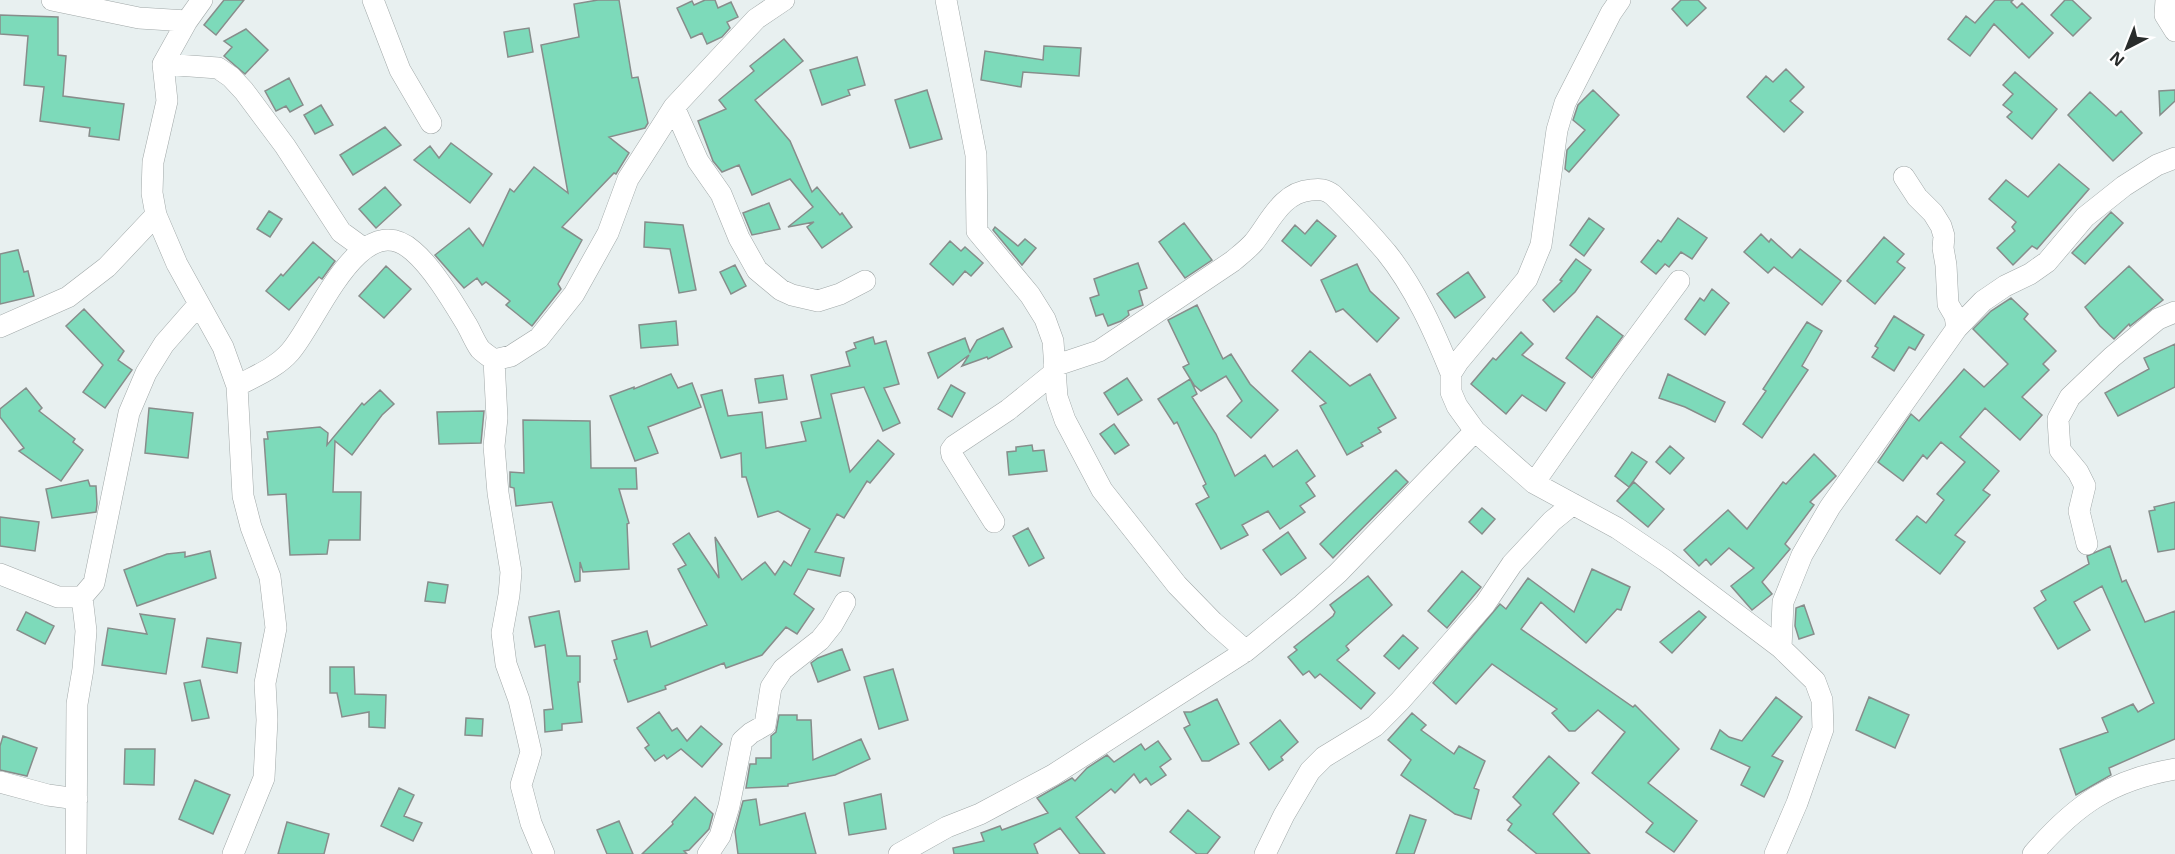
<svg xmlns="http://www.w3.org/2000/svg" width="2175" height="854" viewBox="0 0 2175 854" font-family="'Noto Sans',sans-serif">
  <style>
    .building { fill: #7ddaba; stroke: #878d8b; stroke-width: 1.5 }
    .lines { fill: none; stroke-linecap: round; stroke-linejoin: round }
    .minor-casing { stroke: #a1a8a8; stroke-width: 22 }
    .minor { stroke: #fff; stroke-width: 21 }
  </style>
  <rect width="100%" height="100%" fill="#e8f0f0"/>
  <path class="building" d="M224 0H244L216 35 204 25Z
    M598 0H619L632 78 638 77 648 123 645 128 609 137 629 153 616 174 614 173 562 227 582 240 558 284 561 289 532 326 506 305 510 301 486 282 482 285 477 278 464 288 435 255 469 228 483 246 510 189 514 192 534 167 568 193 541 45 579 37 574 4Z
    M705 0H715L718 8 731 2 738 17 727 22 730 28 722 37 707 44 702 33 691 38 677 8 692 1 694 5Z
    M1681 0H1698L1706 8 1687 26 1672 9Z
    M1995 0H2013L2011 2 2017 8 2022 3 2053 33 2029 58 1994 24 1970 56 1948 39 1966 16 1975 23Z
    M2065 0H2072L2091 18 2073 36 2051 15Z
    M0 15 58 17V55L66 56 63 96 124 104 119 140 89 136 90 128 40 121 44 87 24 85 28 36 0 34Z
    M529 28 533 52 508 57 504 32Z
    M246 29 268 50 245 74 224 56 232 47 224 41Z
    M784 39 803 61 755 100 790 141 812 192 817 187 840 215 842 213 852 227 822 248 807 227 814 222 788 227 813 207 790 179 752 195 739 165 722 172 713 161 698 121 726 109 719 100 754 71 750 66Z
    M1044 46 1081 48 1079 76 1023 72 1021 87 981 80 985 51 1043 60Z
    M857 57 865 85 848 90 850 95 822 105 810 70Z
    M1786 69 1804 87 1790 101 1803 112 1784 132 1747 97 1766 76 1773 82Z
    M2015 72 2057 109 2032 139 2007 117 2012 112 2003 105 2013 94 2003 85Z
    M289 78 303 105 290 112 286 106 276 111 265 91Z
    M927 90 942 139 910 148 895 100Z
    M1593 90 1619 115 1569 172 1565 169 1567 150 1585 130 1573 120 1578 105Z
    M2175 90V101L2160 115 2159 91Z
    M2090 92 2116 116 2121 111 2142 133 2113 161 2068 115Z
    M321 105 333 125 315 134 304 115Z
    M385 127 401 145 353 175 340 155Z
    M451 143 492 174 470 203 414 160 430 146 439 158Z
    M2059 164 2089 189 2037 249 2032 246 2013 265 1997 248 2015 231 2012 227 2016 222 1989 199 2006 180 2028 197Z
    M385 187 401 205 376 228 359 209Z
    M769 203 780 229 752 235 743 213Z
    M269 211 282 219 270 237 257 229Z
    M2111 212 2123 223 2085 264 2072 253Z
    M1589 218 1604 229 1584 256 1570 245Z
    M1678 218 1707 238 1692 259 1681 252 1669 267 1665 264 1656 274 1641 262 1658 240 1661 242Z
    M1317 220 1336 236 1311 266 1282 241 1295 225 1305 234Z
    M645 222 683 225 696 290 679 293 670 249 644 247Z
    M1184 223 1212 260 1185 278 1159 242Z
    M995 227 1018 246 1025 239 1036 248 1022 265 993 230Z
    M1761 234 1769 242 1771 239 1792 258 1800 249 1841 281 1822 305 1774 267 1768 273 1744 252Z
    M1884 237 1904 254 1897 262 1905 268 1875 304 1847 281Z
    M950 241 961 251 965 247 983 263 971 276 965 271 953 285 930 264Z
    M313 242 335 261 322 279 319 277 289 310 266 291 281 274 283 276Z
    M18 250 24 272 28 271 34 296 0 304V254Z
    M1576 259 1591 270 1575 292 1554 312 1543 300 1562 281 1560 280Z
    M1138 263 1147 288 1139 291 1143 305 1128 311 1129 315 1121 321 1108 326 1103 314 1096 316 1090 298 1099 295 1094 279Z
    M1357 264 1370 291 1399 318 1377 342 1343 309 1336 312 1321 280Z
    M735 265 746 286 731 294 720 272Z
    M386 266 411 289 384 318 359 296Z
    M2129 266 2163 300 2130 326 2129 324 2114 339 2100 326 2085 307Z
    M1468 272 1485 297 1455 318 1437 294Z
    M1712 289 1729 303 1705 335 1685 319 1700 298 1704 301Z
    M2011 298 2028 314 2024 319 2056 351 2043 364 2049 370 2022 397 2042 415 2020 440 1985 408 1960 437 1999 471 1983 490 1990 495 1955 535 1965 542 1940 574 1896 540 1917 516 1926 523 1944 500 1937 494 1965 462 1941 442 1927 459 1923 455 1903 481 1878 462 1911 414 1919 421 1964 369 1984 387 2008 364 1973 329 1991 311Z
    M1197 305 1223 359 1231 354 1250 384 1278 410 1251 438 1227 416 1242 401 1226 376 1201 391 1194 385 1183 367 1189 364 1168 320Z
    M84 309 124 351 118 360 132 370 105 408 83 392 103 365 66 326Z
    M1597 316 1623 336 1592 378 1566 358Z
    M1894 316 1924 335 1915 350 1909 347 1894 371 1872 357 1878 348 1875 346Z
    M676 321 678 345 641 348 639 325Z
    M1807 322 1822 331 1802 366 1808 370 1762 438 1743 424 1766 391 1763 389Z
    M1003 328 1012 347 988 359 987 357 962 366 969 355 938 378 928 353 965 338 970 352 977 340Z
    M1521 332 1533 344 1522 355 1565 383 1546 411 1522 395 1506 414 1471 384 1493 358 1496 360Z
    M873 337 875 344 886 341 899 384 884 388 900 423 883 431 864 387 831 394 850 472 878 440 894 454 870 483 867 481 844 518 837 514 815 552 844 558 840 576 808 569 794 594 814 609 797 634 786 627 762 655 726 668 724 663 665 686 666 689 628 702 614 660 617 659 612 641 647 631 651 647 707 625 678 569 686 565 673 544 689 533 719 578 715 537 742 580 765 562 775 575 784 561 791 566 810 529 778 511 758 517 746 477H742L741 453 721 458 701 395 722 390 728 416 762 412 766 448 806 441 801 422 821 418 811 375 850 366 846 352 856 348 854 343Z
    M2175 344V387L2118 416 2105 393 2149 369 2144 358Z
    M1310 351 1350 386 1370 374 1396 418 1378 428 1381 432 1361 443 1363 446 1347 455 1320 406 1326 403 1292 371Z
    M671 374 678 388 692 383 701 407 648 427 658 453 635 461 610 396 634 387V389Z
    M1668 374 1725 402 1715 422 1685 407 1659 398Z
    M783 375 787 399 759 403 755 379Z
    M1127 378 1142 400 1118 415 1104 393Z
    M1190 379 1197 394 1192 397 1216 434 1235 476 1265 455 1273 467 1297 450 1315 476 1306 483 1315 496 1300 506 1305 512 1280 529 1268 511 1242 525 1248 535 1221 549 1196 504 1209 497 1203 486 1206 484 1177 422 1174 424 1158 399Z
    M951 385 965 393 952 417 938 409Z
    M26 388 42 408 39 411 75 439 73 442 83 450 61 481 19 451 24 448 0 417V409Z
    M380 390 394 404 382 415 352 455 335 441 333 492H361L360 540H329L327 554 290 555 286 494 268 495 264 439H268L267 432 320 427 328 433 327 445 362 403 364 405Z
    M149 408 193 413 188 458 145 453Z
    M484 411 481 443 439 444 437 412Z
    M523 420 590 421 591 468H636L637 489H619L629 523 627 524 629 569 583 572 580 562V581L575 582 552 502 516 506 514 488 510 487V472L524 473Z
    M1114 424 1129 445 1115 454 1100 434Z
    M1032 445 1033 451 1044 450 1047 471 1009 475 1007 452 1016 451V447Z
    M1670 446 1684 458 1670 474 1656 462Z
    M1632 452 1647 462 1629 487 1615 476Z
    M1814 454 1836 476 1810 502 1814 505 1785 544 1790 549 1762 582 1772 594 1752 610 1731 586 1754 568 1729 548 1711 565 1706 559 1699 566 1684 550 1728 510 1747 529 1783 482 1786 484Z
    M1396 470 1408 482 1333 558 1320 544Z
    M88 480 90 486H96L97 504 96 512 52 518 46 489Z
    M1634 482 1664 509 1648 527 1617 501Z
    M2175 502V549L2158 552 2149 511 2155 510 2154 507Z
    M1482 508 1495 519 1482 534 1469 522Z
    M0 517 39 522 35 551 0 546Z
    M1028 528 1044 558 1029 566 1013 536Z
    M1288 532 1306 558 1281 575 1263 550Z
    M2110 546 2122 582 2126 580 2145 622 2175 611V739L2109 768 2111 775 2076 795 2060 749 2108 732 2102 718 2133 704 2138 712 2154 703 2102 586 2074 602 2090 630 2058 649 2034 608 2046 600 2041 591 2089 564 2087 556Z
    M210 551 216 578 137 606 124 570 167 554 185 552V557Z
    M1592 569 1630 587 1621 610 1617 609 1586 643 1541 602 1521 629 1633 707 1635 705 1679 749 1648 783 1697 821 1674 852 1646 832 1653 823 1592 773 1625 732 1598 710 1575 731H1569L1552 713 1557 709 1492 664 1456 704 1433 683 1500 604 1506 609 1528 578 1574 612Z
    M1462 571 1481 587 1447 628 1428 611Z
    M1368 576 1392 605 1346 646 1349 650 1337 660 1375 693 1361 709 1320 674 1315 678 1309 671 1303 675 1288 657 1297 650 1294 647 1333 616 1335 612 1330 605Z
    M428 582 448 585 445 603 425 601Z
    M1804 605 1814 634 1799 639 1795 626 1796 608Z
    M559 611 567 656H580V682H578L582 722 562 724V730L545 732 544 710 553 709 545 645 535 647 529 617Z
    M1699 611 1706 617 1672 653 1660 642Z
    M26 612 54 626 45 644 17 630Z
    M140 614 175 619 166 674 102 665 108 628 147 634Z
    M1403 635 1418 648 1399 669 1384 656Z
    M207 638 241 643 237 673 202 667Z
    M842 649 850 670 818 682 811 663 818 658Z
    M330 667H354L355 694 386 695 385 728 369 727V712L342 717 337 693H330Z
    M893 669 908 720 879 729 864 677Z
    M200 680 209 718 192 721 184 683Z
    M1776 697 1802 717 1772 756 1783 761 1764 797 1741 785 1750 767 1711 749 1720 730 1729 737 1742 741Z
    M1869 697 1909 715 1895 748 1856 730Z
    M1217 699 1239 744 1209 761H1202L1184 728 1190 725 1184 712H1191Z
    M659 712 672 731 677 728 687 741 701 726 722 744 702 767 681 749 667 759 664 755 655 761 645 748 649 745 637 728Z
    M1412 713 1426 725 1421 730 1454 754 1459 746 1485 761 1474 788 1479 790 1471 819 1455 814 1401 775 1411 760 1388 740Z
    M779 715H797V720H811L813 760 861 739 870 759 835 775 788 784V786L746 788 750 764H756V758H771V736L776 732Z
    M466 718 483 719 482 736 465 735Z
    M1280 720 1298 742 1281 757 1283 760 1269 770 1250 743Z
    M3 736 37 748 27 776 0 770V746Z
    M1158 741 1171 759 1160 767 1166 775 1151 785 1146 778 1140 783 1134 774 1115 793 1111 789 1076 817 1105 854H1080L1060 828 1034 844 1038 854H954L953 848 984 841 981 833 1000 826 1002 830 1048 813 1037 798 1072 778 1075 781 1087 768 1107 755 1114 762 1141 744 1145 750Z
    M125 749H155L154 785 124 784Z
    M1549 756 1579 783 1553 814 1590 854H1537L1508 830 1512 824 1507 820 1521 805 1513 797Z
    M195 780 230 795 213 834 179 819Z
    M399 788 414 795 404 816 422 823 413 841 381 826Z
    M881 794 886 829 849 835 844 803Z
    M695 797 713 814 709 829 689 850 684 851 687 854H642L673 824 672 822Z
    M756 799 760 825 805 813 816 854H738L735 831 743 801Z
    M1188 810 1220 837 1207 854H1197L1170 832Z
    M1410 815 1426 820 1414 854H1396Z
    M619 821 633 854H607L597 830Z
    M287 822 329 834 324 854H278Z"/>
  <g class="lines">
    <g class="minor-casing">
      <path id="minor" d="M52 0 139 18 187 21
        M202 0 187 21 163 64 167 101 153 162 152 193 156 215 177 264 223 347 237 386 243 496 251 527 270 577 276 628 265 683 267 720 264 778 233 854
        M373 0 400 70 431 123
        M946 0 976 155 977 231 1030 295 1045 319 1053 341 1057 397 1065 420 1102 490 1177 585 1213 622 1246 651
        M1620 0 1611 13 1565 103 1557 130 1541 245 1527 279 1458 362 1451 373V392L1457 406 1475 431 1534 483 1617 528 1666 561 1781 648 1815 681 1822 700 1823 729 1797 803 1775 854
        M2166 0 2165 15 2175 31
        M163 64 218 68 231 77 244 91 285 146 341 232 363 248
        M674 107 698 161 721 194 739 238 757 270 781 290 792 295 818 301 840 294 865 281
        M1904 177 1917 197 1933 213 1941 226 1944 236 1943 248 1946 265 1948 304 1955 316 1957 328
        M0 327 68 297 107 267 156 215
        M494 360 497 418 494 446 498 493 511 572 509 595 502 633 506 664 519 700 531 752 521 785 531 823 544 854
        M1054 366 1099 351 1233 261C1240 255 1248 249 1254 242 1270 222 1282 192 1311 190 1320 189 1325 189 1333 195 1351 213 1369 232 1386 252 1415 288 1434 331 1451 373
        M237 386C255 376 276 368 290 352 317 322 360 204 413 251 433 268 453 302 467 325 471 332 475 342 480 349 484 353 490 357 494 360L511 356 539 338 574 294 608 233 628 179 674 107 756 19 784 0
        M1534 483 1616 366 1679 281
        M994 522 952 455 951 450 954 446 1008 410 1055 372
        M2087 544 2079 511 2085 486 2078 472 2060 450 2058 419 2070 397 2112 357 2158 319 2175 312
        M0 574 58 597H82L94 583 129 413 146 373 164 344 199 304
        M1781 648 1783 602 1802 555 1830 507 1957 328 1983 301 2005 286 2030 274 2047 262 2085 217 2124 186 2157 165 2175 158
        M0 782 48 795 77 799
        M76 854 77 704 83 669 86 631 82 597
        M708 854 720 836 729 806 742 741 751 733 765 725 771 687 783 669 820 640 832 625 845 602
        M899 854 947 827 980 814 1053 775 1246 651 1302 605 1338 573 1475 431
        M1265 854 1284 815 1310 771 1324 757 1375 726 1400 701 1485 604 1512 564 1552 521 1573 504
        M2033 854C2075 805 2111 780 2175 769"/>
    </g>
    <use href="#minor" class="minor"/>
  </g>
  <g transform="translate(2127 48) rotate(222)" stroke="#ffffff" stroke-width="4.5" paint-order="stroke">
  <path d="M0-4.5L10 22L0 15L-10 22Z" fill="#292c2b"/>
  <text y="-9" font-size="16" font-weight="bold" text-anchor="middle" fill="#292c2b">N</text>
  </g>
</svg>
